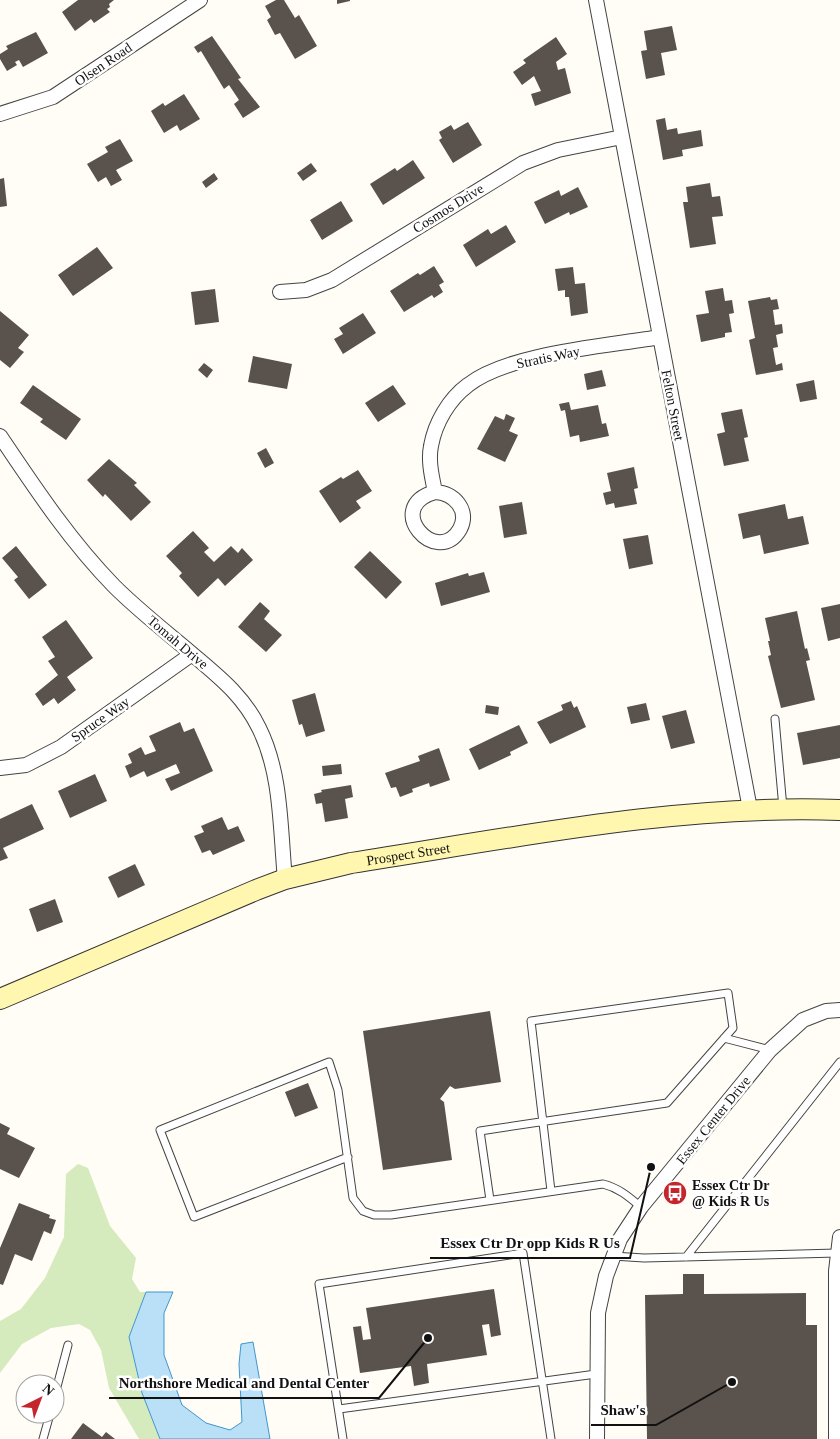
<svg xmlns="http://www.w3.org/2000/svg" width="840" height="1439" viewBox="0 0 840 1439" font-family="'Times New Roman',serif">
  <style>
    .green { fill: #d5ebbd }
    .water { fill: #b9e0f7; stroke: #3f96cf }
    .building { fill: #5a524d }
    .lines { fill: none; stroke-linecap: round; stroke-linejoin: round }
    .lane-casing { stroke: #444; stroke-width: 9 }
    .street-casing { stroke: #444; stroke-width: 16 }
    .secondary-casing { stroke: #333; stroke-width: 22 }
    .lane { stroke: #fff; stroke-width: 7 }
    .street { stroke: #fff; stroke-width: 14 }
    .secondary { stroke: #fff6b0; stroke-width: 20 }
    .labels { text-anchor: middle; stroke-width: 5; stroke-linejoin: round; paint-order: stroke }
    .street-label { font-size: 14px; fill: #111; stroke: #fff }
    .poi-label { font-size: 14px; font-weight: bold; fill: #111; stroke: #fff; text-anchor: start }
    .leader { fill: none; stroke: #111; stroke-width: 2 }
    .callout-dot { fill: #111; stroke: #fff; stroke-width: 2 }
    .callout-label { font-size: 15px; text-anchor: middle; font-weight: bold; fill: #111; stroke: #fff; stroke-width: 5; stroke-linejoin: round; paint-order: stroke }
  </style>
  <rect width="100%" height="100%" fill="#fffdf5"/>
  <path class="green" d="M78 1164 88 1168 110 1226 136 1258 132 1279 140 1292H146L129 1338 142 1393 160 1439H139L109 1388 101 1350 90 1330 79 1324 51 1328 22 1344 0 1373V1321L21 1309 45 1278 64 1237 66 1174Z"/>
  <path class="water" d="M146 1292H173L164 1313V1355L182 1405 206 1423 230 1430 242 1422 239 1364 241 1344 253 1342 270 1439H160L142 1393 129 1337Z"/>
  <path class="building" d="M78 0H114L109 4 110 7 107 9 110 12 94 23 91 19 75 31 62 12Z
    M276 0H284L295 18 299 15 317 46 295 59 280 33 275 35 267 20 271 17 265 6Z
    M337 0H350V1L337 4Z
    M672 26 677 50 661 53 665 75 646 79 641 51 647 50 644 31Z
    M36 32 48 53 23 67 19 60 15 62 17 65 7 71 0 59V54L8 49 6 46Z
    M212 36 241 78 238 79 260 107 243 118 234 104 239 100 229 85 224 89 201 51 198 53 194 47Z
    M556 37 567 54 556 62 558 70 565 68 571 93 535 106 531 94 541 91 534 76 522 85 513 72 526 63 523 60Z
    M184 94 200 119 180 131 177 125 164 133 151 111 163 103 165 106Z
    M665 118 667 130 677 128 678 134 701 130 703 146 682 150 683 156 663 160 656 120Z
    M468 122 482 145 453 163 439 140 442 138 439 132 451 125 454 130Z
    M120 139 133 161 116 170 122 180 111 186 106 177 98 182 87 164 108 152 105 147Z
    M413 160 425 178 383 205 370 184 395 168 397 171Z
    M311 163 317 171 303 181 297 173Z
    M214 173 218 179 206 188 202 182Z
    M4 178 7 206 0 207V179Z
    M710 183 712 197 720 196 723 216 712 217 716 244 690 248 683 202H688L686 187Z
    M578 187 588 207 570 215 569 212 545 224 534 202 559 190 561 196Z
    M341 201 353 221 322 240 310 220Z
    M506 225 516 242 476 267 463 245 488 229 491 234Z
    M97 247 113 268 73 296 58 275Z
    M434 266 444 282 439 285 443 292 434 298 432 295 404 312 390 291 418 273 420 275Z
    M573 267 575 284 585 283 588 313 571 316 569 297H565V290L558 291 555 269Z
    M723 288 725 301 732 300 734 313 729 314 732 332 725 333V337L701 342 696 315 709 313 705 291Z
    M215 289 219 322 195 325 191 292Z
    M770 297 771 300 777 299 779 309 773 310 775 325 782 324 783 333 776 335 778 347 773 348 776 365 782 363 783 370 756 375 749 340 755 338 748 301Z
    M0 311 29 335 18 348 24 352 10 368 0 360Z
    M363 313 376 333 343 354 334 339 343 334 339 328Z
    M253 356 292 364 287 389 248 382Z
    M204 363 213 370 207 378 198 370Z
    M602 370 606 386 587 390 584 374Z
    M814 380 817 399 800 402 796 384Z
    M33 385 81 419 66 440 40 422 43 419 20 403Z
    M393 385 406 404 378 422 365 403Z
    M569 402 571 410 598 405 602 424 606 423 609 436 580 442 579 435 570 437 565 410 561 411 559 404Z
    M742 409 748 437 744 438 749 461 724 466 717 434 725 432 721 413Z
    M506 414 515 418 509 431 518 435 505 462 477 449 495 416 504 420Z
    M266 448 274 463 265 468 257 453Z
    M109 459 137 483 134 485 151 502 131 521 105 494 103 497 87 480Z
    M634 467 638 488 634 489 637 504 615 508 614 503 606 505 603 493 611 491 607 473Z
    M358 470 372 491 356 501 361 508 340 523 319 491 341 477 343 479Z
    M522 502 527 534 504 538 499 506Z
    M785 504 788 519 803 516 809 544 764 554 760 535 743 539 738 514Z
    M193 531 209 548 204 552 214 562 231 546 238 553 242 548 253 560 225 586 218 578 198 597 179 576 182 573 166 556Z
    M648 535 653 564 629 569 623 539Z
    M16 546 47 585 29 599 14 580 18 577 2 558Z
    M370 551 402 582 386 599 354 567Z
    M484 572 490 592 441 606 435 583 468 573 469 576Z
    M260 602 270 611 264 619 282 635 266 652 238 627Z
    M840 604V638L828 641 821 608Z
    M797 611 805 649 807 648 810 660 806 661 815 700 781 708 768 656 771 655 768 641H770L765 618Z
    M66 620 93 658 67 677 76 690 58 704 54 698 43 706 35 694 58 675 48 661 55 657 42 637Z
    M315 693 325 731 306 737 302 724 299 725 292 700Z
    M571 701 574 708 577 706 586 727 550 744 537 722 563 710 561 705Z
    M646 703 650 720 631 724 627 707Z
    M486 705 499 707 498 715 485 713Z
    M686 710 695 743 671 749 662 716Z
    M180 722 184 732 194 728 213 771 171 791 165 779 180 773 176 764 147 777 144 771 130 778 125 766 132 763 128 754 141 747 145 755 156 751 149 736Z
    M519 725 528 743 510 752 511 755 479 770 469 749Z
    M840 725V758L803 765 797 733Z
    M439 748 450 780 430 787 429 783 412 789 413 792 400 797 396 787 391 788 385 773 420 761 418 756Z
    M341 764 342 774 323 776 322 766Z
    M95 774 107 801 70 818 58 791Z
    M351 785 353 797 345 799 348 818 325 822 322 803 316 804 314 794 322 792 321 790Z
    M32 804 44 829 3 848 8 858 0 861V819Z
    M222 817 228 830 238 826 245 841 213 855 210 850 202 853 194 836 204 832 201 826Z
    M135 864 145 885 118 898 108 877Z
    M55 899 63 922 37 932 29 909Z
    M490 1011 501 1082 455 1089 450 1086 440 1099 444 1102 452 1160 383 1170 363 1031Z
    M308 1083 318 1108 295 1117 285 1092Z
    M0 1123 10 1128 7 1134 35 1148 19 1178 0 1169Z
    M19 1203 50 1215 49 1218 56 1220 51 1234 44 1231 32 1261 15 1254 3 1285 0 1284V1248Z
    M683 1274H704V1294L806 1293V1325H817V1439H647L645 1295 683 1294Z
    M494 1289 501 1335 491 1337 489 1324 482 1325 487 1355 427 1364 429 1383 414 1386 411 1366 360 1373 353 1327 361 1326 363 1340 371 1339 366 1308Z
    M83 1423 102 1437 106 1432 115 1439H71Z"/>
  <g class="lines">
    <g class="lane-casing">
      <path id="lane" d="M775 719 783 808
        M724 1038 770 1050
        M348 1157 194 1217 160 1130 329 1062 338 1090 353 1198 363 1211 374 1215H391L603 1184C619 1188 629 1197 641 1207
        M490 1200 480 1131 667 1103 733 1028 728 993 531 1021 551 1191
        M613 1256 644 1258 837 1253
        M686 1257 840 1062
        M55 1394 68 1345
        M339 1409 596 1374
        M43 1439 50 1414
        M343 1439 319 1284 523 1253 551 1439"/>
    </g>
    <g class="street-casing">
      <path id="street" d="M596 0 750 809
        M0 114 53 97 200 0
        M280 292 306 290 332 280 523 163 558 150 622 137
        M0 436C35 488 70 541 114 586 138 610 165 631 191 653 218 676 243 695 259 728 282 774 280 829 285 879
        M435 492C454 493 470 510 460 529 437 569 382 507 435 492 432 477 428 461 431 446 435 423 449 399 468 385 509 353 608 346 660 337
        M0 768 26 765 61 747 192 654
        M597 1439 598 1313 606 1276 620 1239 641 1207 770 1050 803 1020 826 1011 840 1010
        M836 1439V1271L840 1237"/>
    </g>
    <g class="secondary-casing">
      <g id="secondary">
        <path id="s1" d="M0 999 256 890 285 879 351 863C513 838 676 804 840 810"/>
      </g>
    </g>
    <use href="#lane" class="lane"/>
    <use href="#street" class="street"/>
    <use href="#secondary" class="secondary"/>
  </g>
  <defs>
    <g id="bus-disc" transform="scale(1.25)"><circle r="9.5" fill="#c4262e" stroke="#fff"/><path d="M-5-6H5V4H4V6H2V4H-2V6H-4V4H-5ZM-3.5-4V0h7V-4ZM-3.5 1.2v1.5H-2V1.2ZM2 1.2v1.5H3.5V1.2Z" fill="#fff"/></g>
  </defs>
  <g fill-rule="evenodd">
    <use href="#bus-disc" x="675" y="1193"/>
  </g>
  <g class="labels">
    <g class="street-label">
      <text transform="translate(103 64) rotate(-34)" y="5">Olsen Road</text>
      <text transform="translate(448 208) rotate(-32)" y="5">Cosmos Drive</text>
      <text transform="translate(548 357) rotate(-12)" y="5">Stratis Way</text>
      <text transform="translate(673 405) rotate(79)" y="5">Felton Street</text>
      <text transform="translate(178 642) rotate(40)" y="5">Tomah Drive</text>
      <text transform="translate(100 719) rotate(-35)" y="5">Spruce Way</text>
      <text dy="5" stroke="none"><textPath href="#s1" startOffset="435">Prospect Street</textPath></text>
      <text transform="translate(713 1120) rotate(-51)" y="5">Essex Center Drive</text>
    </g>
    <g class="poi-label">
      <text x="692" y="1190">Essex Ctr Dr<tspan x="692" dy="16">@ Kids R Us</tspan></text>
    </g>
  </g>
  <path class="leader" d="M651 1167L630 1258H430M428 1338L379 1398H109M732 1382L656 1425H591"/>
  <g class="callout-dot">
    <circle cx="651" cy="1167" r="5"/>
    <circle cx="428" cy="1338" r="5"/>
    <circle cx="732" cy="1382" r="5"/>
  </g>
  <g class="callout-label">
    <text x="530" y="1248">Essex Ctr Dr opp Kids R Us</text>
    <text x="244" y="1388">Northshore Medical and Dental Center</text>
    <text x="623" y="1415">Shaw's</text>
  </g>
  <g transform="translate(40 1399) rotate(42)"><circle r="24" fill="#ffffff" stroke="#a0a0a0"/>
  <path d="M0-4L9 19L0 12L-9 19Z" fill="#c4262e"/>
  <text y="-8" font-size="14" font-weight="bold" text-anchor="middle" fill="#111111">N</text>
  </g>
</svg>
